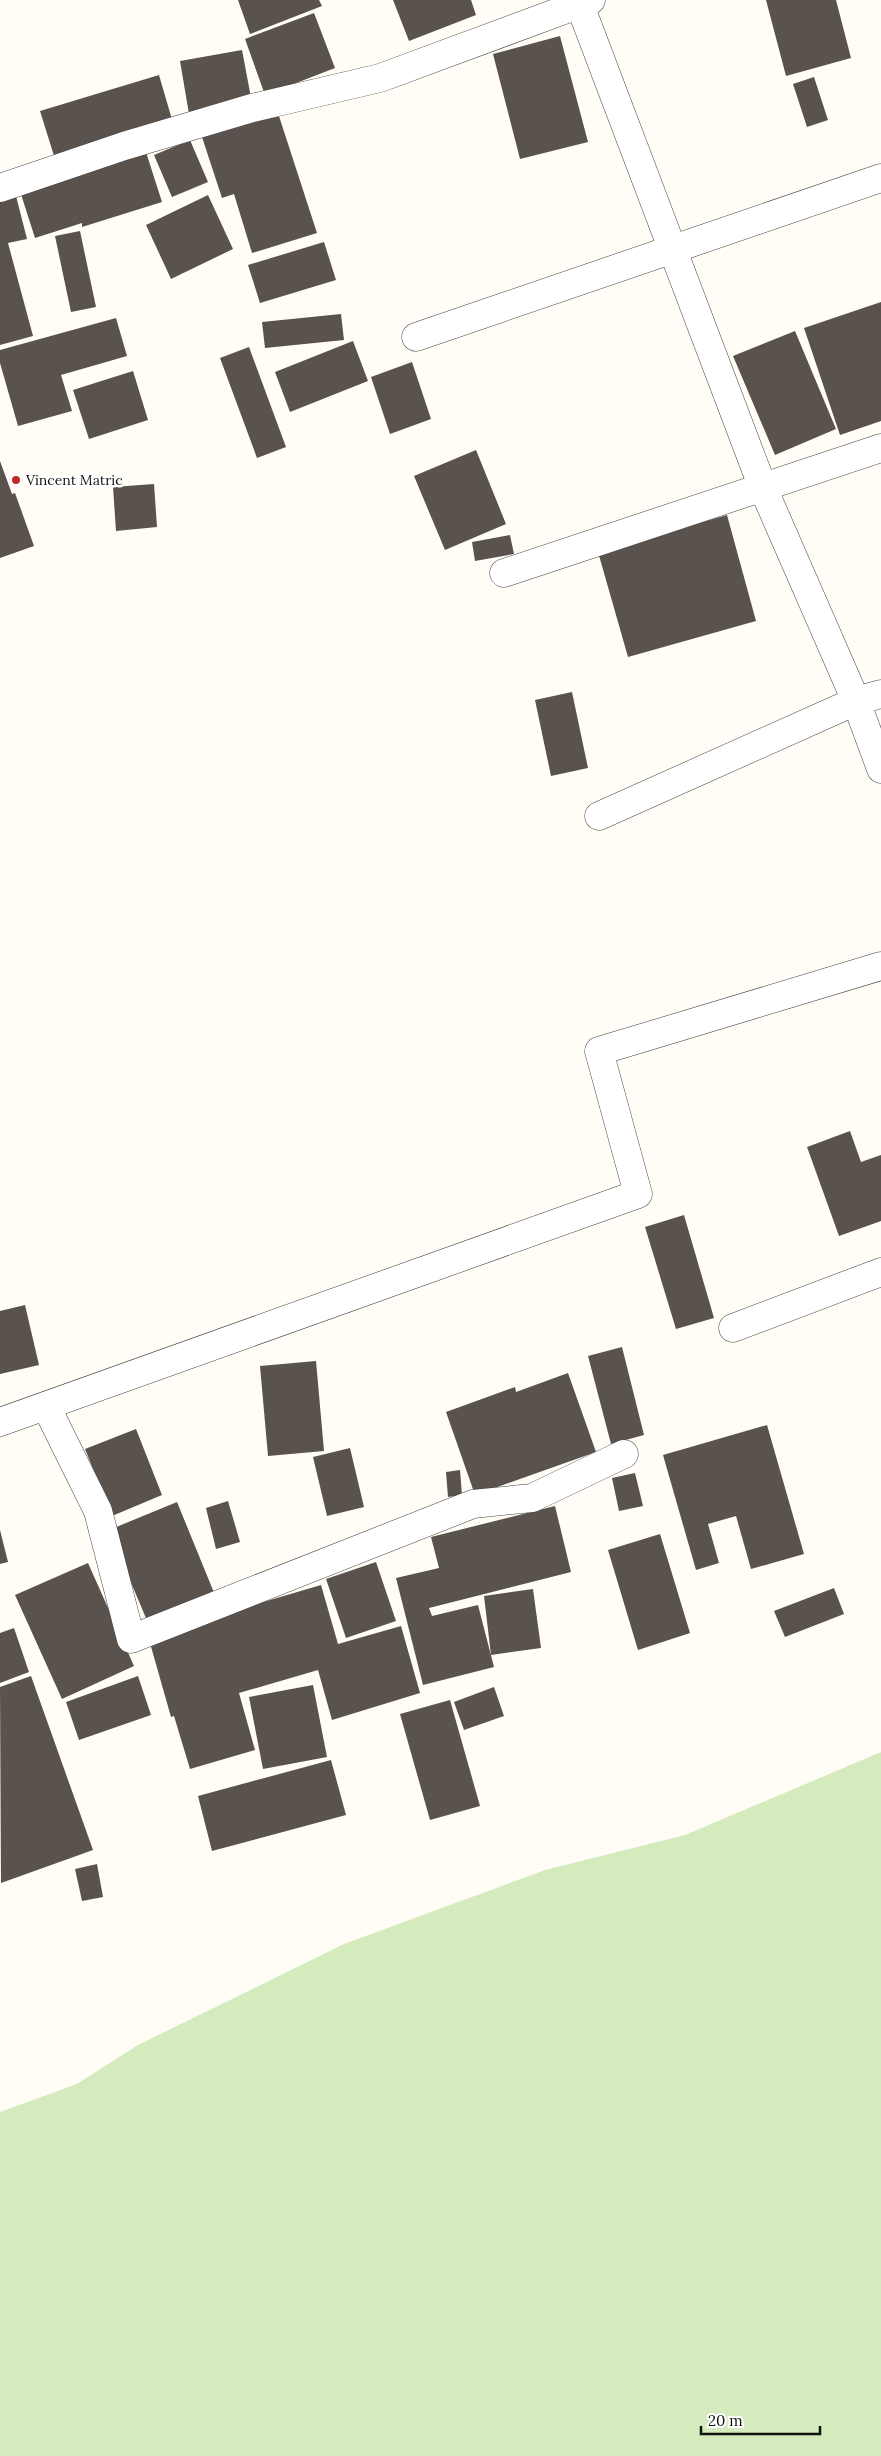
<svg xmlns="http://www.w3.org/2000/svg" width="881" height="2456" viewBox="0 0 881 2456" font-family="Lora,serif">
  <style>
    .green { fill: #d5ebbd }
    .building { fill: #5a524d }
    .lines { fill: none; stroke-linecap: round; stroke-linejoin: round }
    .street-casing { stroke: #444; stroke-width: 29 }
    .street { stroke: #fff; stroke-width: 28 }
    .poi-dot { fill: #c4262e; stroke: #fff; stroke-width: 2 }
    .labels { text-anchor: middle; stroke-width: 5; stroke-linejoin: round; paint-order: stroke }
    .poi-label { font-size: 14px; fill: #111; stroke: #fff; text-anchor: start }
  </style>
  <rect width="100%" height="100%" fill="#fffdf5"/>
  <path class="green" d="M881 1752V2456H0V2112L77 2084 138 2045 344 1944 545 1870 685 1835Z"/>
  <path class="building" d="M238 0H319L322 6 250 34Z
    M393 0H471L476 15 409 41Z
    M766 0H836L851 58 786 76Z
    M314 13 335 68 265 95 245 39Z
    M560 36 588 142 520 159 493 54Z
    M242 50 252 103 189 114 180 61Z
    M159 75 173 123 55 159 40 111Z
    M814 77 828 120 807 127 793 84Z
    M277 110 317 233 252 253 234 194 222 198 201 134Z
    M190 140 208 182 172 197 154 155Z
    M145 149 162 202 82 227V223L35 238 19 188Z
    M208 195 233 249 171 279 146 225Z
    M16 196 27 239 8 243 33 336 0 345V200Z
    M80 231 96 307 71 312 55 236Z
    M324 242 336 280 260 303 248 265Z
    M881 302V421L840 435 804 328Z
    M341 314 344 340 265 348 262 322Z
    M116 318 127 356 61 375 72 411 18 426 0 363V350Z
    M795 331 836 429 775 455 733 356Z
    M353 341 368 381 290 412 275 372Z
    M249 347 286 447 257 458 220 358Z
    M412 362 431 419 390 434 371 377Z
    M133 371 148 420 89 439 73 390Z
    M476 450 506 524 445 550 414 476Z
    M0 461 12 494 15 493 34 546 0 558Z
    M154 484 157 527 116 531 113 487Z
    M727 515 756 621 628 657 598 552Z
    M510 535 514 554 475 561 472 542Z
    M572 692 588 768 551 776 535 700Z
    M850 1131 861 1162 881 1155V1221L839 1236 807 1147Z
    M684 1215 714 1318 676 1329 645 1227Z
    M25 1305 39 1365 0 1374V1311Z
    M622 1347 644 1435 611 1444 588 1356Z
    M316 1361 324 1451 268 1456 260 1366Z
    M568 1373 596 1452 475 1495 446 1412 515 1387 516 1392Z
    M767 1425 804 1554 751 1569 736 1516 708 1524 719 1563 696 1570 663 1455Z
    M136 1429 162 1495 112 1516 85 1449Z
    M350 1448 364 1507 327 1516 313 1457Z
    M460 1470 462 1495 448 1497 446 1472Z
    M635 1473 643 1506 619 1511 612 1478Z
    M228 1501 240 1542 216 1549 206 1508Z
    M177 1502 215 1595 148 1623 109 1530Z
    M555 1506 571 1572 429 1608 432 1616 478 1605 494 1667 423 1685 396 1578 439 1568 431 1537Z
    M0 1530 8 1562 0 1564Z
    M660 1534 690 1633 638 1650 608 1550Z
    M376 1562 396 1621 346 1638 326 1579Z
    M88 1563 134 1666 62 1699 15 1595Z
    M321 1585 338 1644 401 1626 420 1693 332 1720 318 1670 239 1693 255 1750 190 1769 174 1716 171 1717 148 1636Z
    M834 1588 844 1614 785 1637 774 1611Z
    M533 1589 541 1648 491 1655 484 1596Z
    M14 1628 29 1672 0 1683V1633Z
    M31 1676 93 1850 1 1883 0 1687Z
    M138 1676 151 1715 79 1740 66 1702Z
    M313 1685 327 1757 263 1769 249 1697Z
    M494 1687 504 1716 464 1730 454 1702Z
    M450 1700 480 1806 430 1820 400 1714Z
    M331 1760 346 1815 212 1851 198 1796Z
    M97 1864 103 1897 82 1901 75 1869Z"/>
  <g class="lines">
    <g class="street-casing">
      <path id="street" d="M578 0 763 488 856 701 881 769
        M0 188 124 146 252 108 380 78 591 0
        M416 337 881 178
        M504 573 881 448
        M599 816 856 701 881 694
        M733 1328 881 1272
        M46 1406 98 1511 131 1639 473 1504 532 1498 624 1454
        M0 1422 638 1194 599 1051 881 966"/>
    </g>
    <use href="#street" class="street"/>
  </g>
  <circle class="poi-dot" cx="16" cy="480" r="5"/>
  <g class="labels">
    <g class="poi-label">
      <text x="26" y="485">Vincent Matric</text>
    </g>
  </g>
  <path d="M701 2426v8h119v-8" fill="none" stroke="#111111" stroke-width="2.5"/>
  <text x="708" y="2426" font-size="15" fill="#111111" stroke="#ffffff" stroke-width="4" paint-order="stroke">20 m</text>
</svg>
